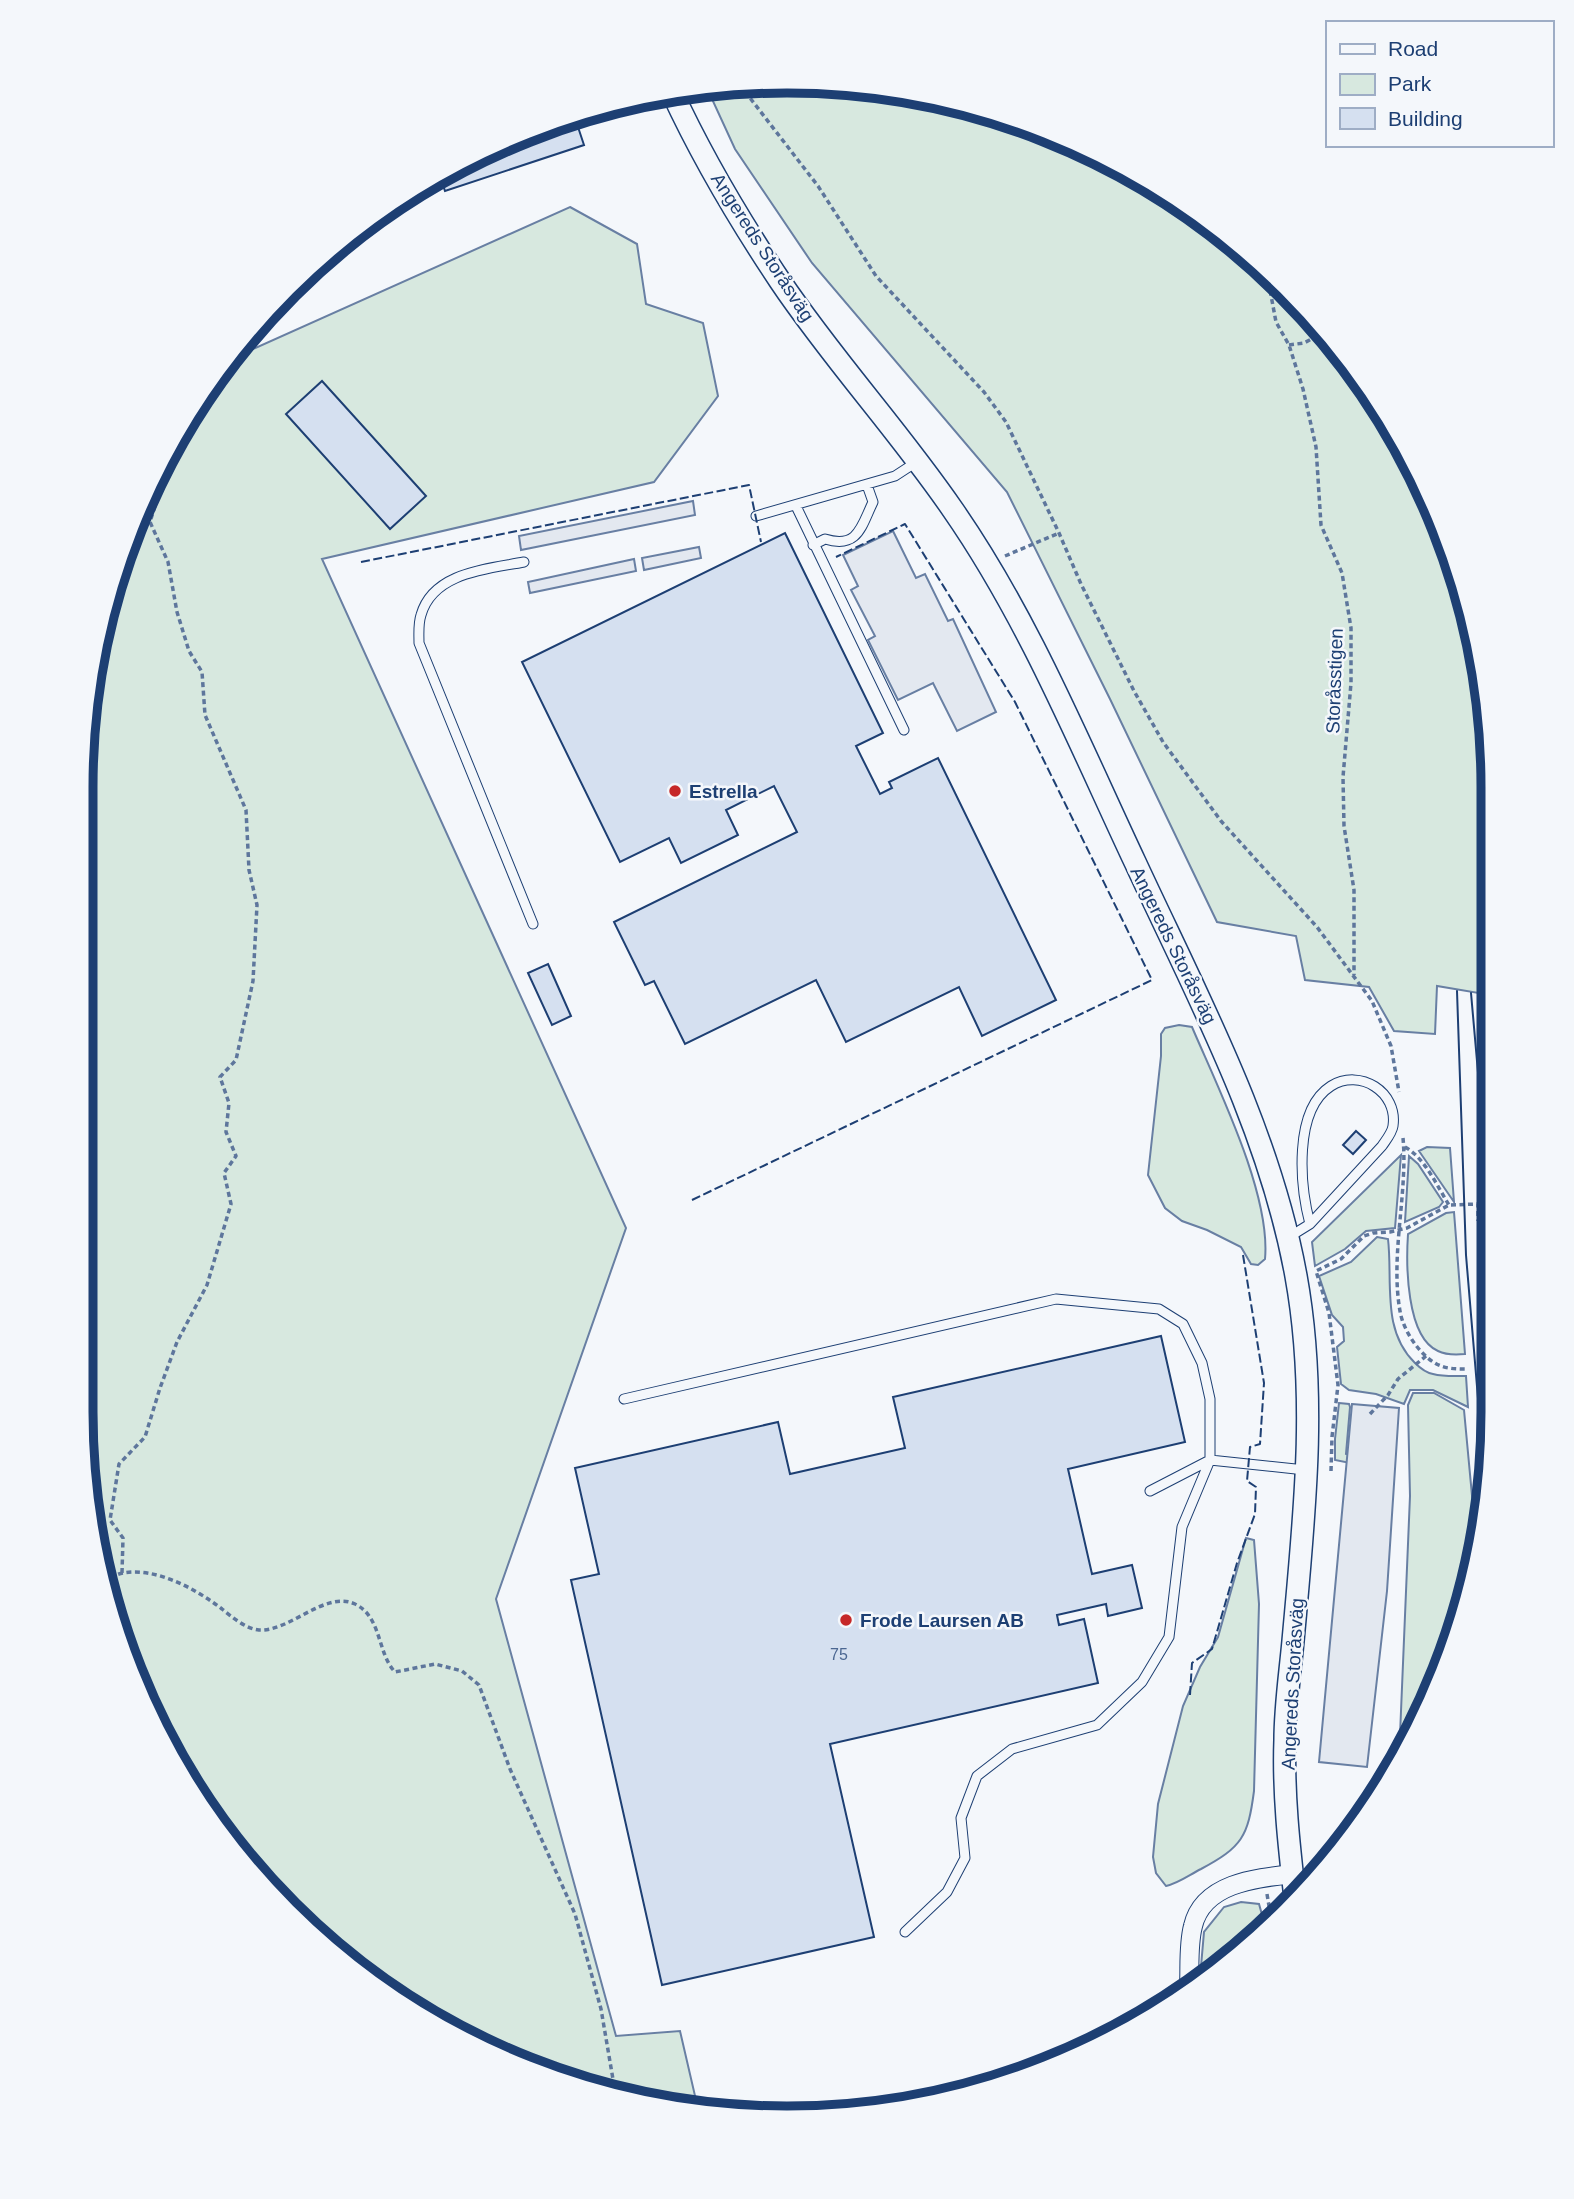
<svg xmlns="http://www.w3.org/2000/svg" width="1574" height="2199" viewBox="0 0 1574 2199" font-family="Arial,sans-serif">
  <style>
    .green { fill: #d7e8df; stroke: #687fa3; stroke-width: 2 }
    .parking { fill: #e3e8f0; stroke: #687fa3; stroke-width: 2 }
    .building { fill: #d5e0f0; stroke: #1d3f73; stroke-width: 2 }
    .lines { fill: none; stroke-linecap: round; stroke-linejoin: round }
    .service-casing { stroke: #1d3f73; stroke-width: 11 }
    .minor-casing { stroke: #1d3f73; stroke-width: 20 }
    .tertiary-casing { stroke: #1d3f73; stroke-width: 24 }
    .path { stroke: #5e769c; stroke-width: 3.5; stroke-dasharray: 5 3.5; stroke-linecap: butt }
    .service { stroke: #f4f7fb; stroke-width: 9 }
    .minor { stroke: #f4f7fb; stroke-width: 18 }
    .tertiary { stroke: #f4f7fb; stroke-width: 21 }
    .tram { stroke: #1d3f73; stroke-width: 2 }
    .fence { stroke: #1d3f73; stroke-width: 2; stroke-dasharray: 9 3.5; stroke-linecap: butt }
    .poi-dot { fill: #c62828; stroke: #f4f7fb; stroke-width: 2.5 }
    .labels { text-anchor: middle; stroke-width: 5; stroke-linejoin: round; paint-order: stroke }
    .number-label { font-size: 16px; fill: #4b6792 }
    .street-label { font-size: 19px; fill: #1d3f73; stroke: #f4f7fb }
    .poi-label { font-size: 19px; font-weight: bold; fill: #1d3f73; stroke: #f4f7fb; text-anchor: start }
    .rim { fill: none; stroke: #1d3f73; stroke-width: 9 }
  </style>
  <rect width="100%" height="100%" fill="#f4f7fb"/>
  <path class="green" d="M833 82 969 104 1099 153 1217 226 1318 321 1421 475 1469 604 1487 694 1490 1121 1479 993 1437 986 1435 1034 1394 1031 1369 987 1305 980 1296 936 1217 922 1110 699 1007 492 812 263 735 149 706 86Z
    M570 207 637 244 646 304 703 323 718 396 654 482 322 559 626 1228 496 1599 616 2036 680 2031 699 2113 516 2065 395 2000 321 1943 199 1804 153 1724 105 1595 81 1412V787L94 649 134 517 175 434 222 363Z
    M1179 1025 1192 1027C1218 1088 1271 1194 1265 1259L1258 1265 1251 1264 1241 1247 1207 1230 1182 1221 1165 1208 1148 1175 1161 1056V1034L1165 1028Z
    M1427 1147 1450 1148 1454 1202 1419 1151Z
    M1401 1155 1395 1228 1366 1231 1345 1249 1315 1266 1312 1242Z
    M1409 1156 1418 1164 1443 1202 1439 1207 1405 1222Z
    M1454 1212 1465 1354C1455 1355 1446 1355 1438 1351 1406 1337 1406 1264 1408 1234L1446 1213Z
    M1377 1237 1388 1239C1393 1281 1381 1330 1415 1363 1420 1368 1427 1373 1433 1374 1444 1377 1456 1376 1466 1376L1468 1407 1433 1390H1410L1404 1404 1376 1394 1349 1390 1341 1384 1337 1347 1344 1341 1343 1327 1332 1315 1319 1276 1351 1262Z
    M1413 1393H1434L1464 1410 1477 1549 1470 1594 1421 1724 1399 1759 1410 1496 1408 1405Z
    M1339 1403 1349 1404 1350 1407 1346 1454 1360 1456 1350 1463 1335 1460V1439Z
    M1246 1538 1254 1540 1259 1604 1254 1791C1248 1837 1242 1847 1201 1869 1189 1875 1179 1883 1166 1886L1156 1873 1153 1857 1158 1804 1183 1706 1200 1667 1218 1637Z
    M1241 1902 1259 1904 1266 1929 1253 1943 1200 1978 1204 1932 1224 1907Z"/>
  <path class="parking" d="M693 501 695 515 521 550 519 536Z
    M893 531 916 578 925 574 948 621 953 619 996 712 957 731 933 683 898 700 868 640 875 636 851 590 858 586 843 555Z
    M699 547 701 558 644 570 642 558Z
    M634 559 636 571 530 593 528 582Z
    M1352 1404 1399 1408 1387 1591 1367 1767 1319 1762Z"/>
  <path class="building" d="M574 115 584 145 445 191 439 173 560 118Z
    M322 381 426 496 390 529 286 414Z
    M785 533 883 733 856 746 880 794 892 788 889 782 938 758 1056 1000 982 1036 959 987 846 1042 816 980 685 1044 654 981 645 985 614 922 797 832 774 786 726 810 738 835 681 863 669 838 620 862 522 662Z
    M548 964 571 1016 552 1025 528 973Z
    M1356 1131 1366 1140 1353 1154 1343 1145Z
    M1161 1336 1185 1442 1068 1469 1092 1574 1132 1565 1142 1608 1108 1616 1106 1604 1057 1615 1059 1625 1084 1619 1098 1683 830 1744 874 1937 662 1985 571 1580 599 1574 575 1468 778 1422 790 1474 905 1448 893 1397Z"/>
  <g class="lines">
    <g class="service-casing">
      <path id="service" d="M796 506 904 730
        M756 516 895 476 918 461
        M813 545 825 539C858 549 861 527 873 502L867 485
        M524 562C488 569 433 572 421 615 418 624 419 634 419 643L533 924
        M1289 1237 1310 1224 1382 1146C1386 1140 1392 1133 1393 1126 1398 1092 1360 1068 1331 1086 1293 1110 1300 1186 1310 1224
        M624 1399 1056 1299 1159 1309 1183 1324 1202 1363 1210 1399V1460L1182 1527 1169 1637 1142 1682 1097 1725 1012 1749 977 1776 961 1818 965 1858 947 1892 905 1932
        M1210 1460 1305 1470
        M1150 1491 1210 1460"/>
    </g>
    <g class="minor-casing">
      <path id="minor" d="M1189 1986C1190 1967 1188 1945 1193 1926 1203 1883 1256 1878 1293 1874"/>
    </g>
    <g class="tertiary-casing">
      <path id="tertiary" d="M672 92C702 157 740 221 780 281 833 360 899 431 953 510 1028 618 1079 743 1135 862 1197 996 1269 1128 1296 1276 1318 1397 1304 1519 1293 1641 1290 1674 1285 1707 1285 1740 1283 1792 1289 1846 1295 1898"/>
    </g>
    <path class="path" d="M740 85 818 186 876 276 984 392 1006 422 1059 533 1081 584 1134 691 1163 742 1221 821 1317 927 1372 1001 1391 1046 1399 1092
      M1267 274 1276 322 1289 345 1303 389 1316 447 1321 525 1342 573 1351 628V683L1343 777 1344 826 1354 890V975
      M1289 345 1304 343 1325 332
      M1005 556 1059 533
      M1403 1138C1408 1193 1390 1255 1400 1311 1403 1331 1422 1359 1441 1366 1449 1369 1458 1369 1467 1369
      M1405 1147C1425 1158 1437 1186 1449 1205
      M1482 1318 1492 1435
      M1490 1318 1491 1364
      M1370 1414 1388 1395 1398 1379 1426 1356
      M1331 1471 1332 1437 1338 1385 1329 1313 1316 1271 1341 1259 1364 1236 1373 1233 1390 1232 1407 1228 1449 1205 1478 1204V1221
      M122 1573 123 1538 110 1520 119 1464 145 1437 160 1388 177 1342 207 1285 231 1204 224 1173 236 1156 226 1132 229 1103 220 1077 236 1060 253 981 257 905 249 870 246 810 205 715 202 672 189 651 177 612 168 562 150 522 162 484 156 473
      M103 1582C109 1579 116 1574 123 1573 156 1567 196 1589 222 1609 232 1617 246 1629 259 1630 290 1632 325 1590 355 1604 382 1617 377 1653 395 1672L435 1664 462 1671 479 1685 510 1769 575 1914 601 2009 615 2091
      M1267 1894 1270 1912 1267 1922
      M1233 1956C1241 1941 1249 1925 1267 1922L1270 1925"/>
    <use href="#service" class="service"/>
    <use href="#minor" class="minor"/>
    <use href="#tertiary" class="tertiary"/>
    <path class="tram" d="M1457 991 1466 1255 1486 1494
      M1471 993 1491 1220"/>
    <path class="fence" d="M361 562 749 485 761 542
      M692 1200 1152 980 1015 702 905 524 836 557
      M1190 1695 1192 1663 1212 1649 1237 1563 1255 1514 1256 1487 1247 1481 1250 1447 1260 1444 1264 1383 1243 1255"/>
  </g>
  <g class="poi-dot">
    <circle cx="675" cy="791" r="7"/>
    <circle cx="846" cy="1620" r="7"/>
  </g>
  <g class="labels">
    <g class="number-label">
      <text x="839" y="1660">75</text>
    </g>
    <g class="street-label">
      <text transform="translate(763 247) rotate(57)" y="7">Angereds Storåsväg</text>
      <text transform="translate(1334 681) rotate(-88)" y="7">Storåsstigen</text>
      <text transform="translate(1174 945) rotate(64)" y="7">Angereds Storåsväg</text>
      <text transform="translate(1292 1684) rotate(-87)" y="7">Angereds Storåsväg</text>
    </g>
    <g class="poi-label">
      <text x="689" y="798">Estrella</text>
      <text x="860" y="1627">Frode Laursen AB</text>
    </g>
  </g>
  <path d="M0 0H1574V2199H0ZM787 93H787A694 694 0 0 1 1481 787V1412A694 694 0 0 1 787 2106H787A694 694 0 0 1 93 1412V787A694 694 0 0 1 787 93Z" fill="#f4f7fb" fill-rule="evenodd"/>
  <path class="rim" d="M787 93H787A694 694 0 0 1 1481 787V1412A694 694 0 0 1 787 2106H787A694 694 0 0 1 93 1412V787A694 694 0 0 1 787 93Z"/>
  <rect x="1326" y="21" width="228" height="126" fill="#f4f7fb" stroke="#9eadc5" stroke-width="2"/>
  <rect x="1340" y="44" width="35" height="10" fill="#f4f7fb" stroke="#9eadc5" stroke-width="2"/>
  <text x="1388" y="56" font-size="21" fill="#1d3f73">Road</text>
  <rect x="1340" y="74" width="35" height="21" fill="#d7e8df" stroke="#9eadc5" stroke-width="2"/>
  <text x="1388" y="91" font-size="21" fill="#1d3f73">Park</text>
  <rect x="1340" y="108" width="35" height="21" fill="#d5e0f0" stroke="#9eadc5" stroke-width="2"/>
  <text x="1388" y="126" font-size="21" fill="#1d3f73">Building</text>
</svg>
